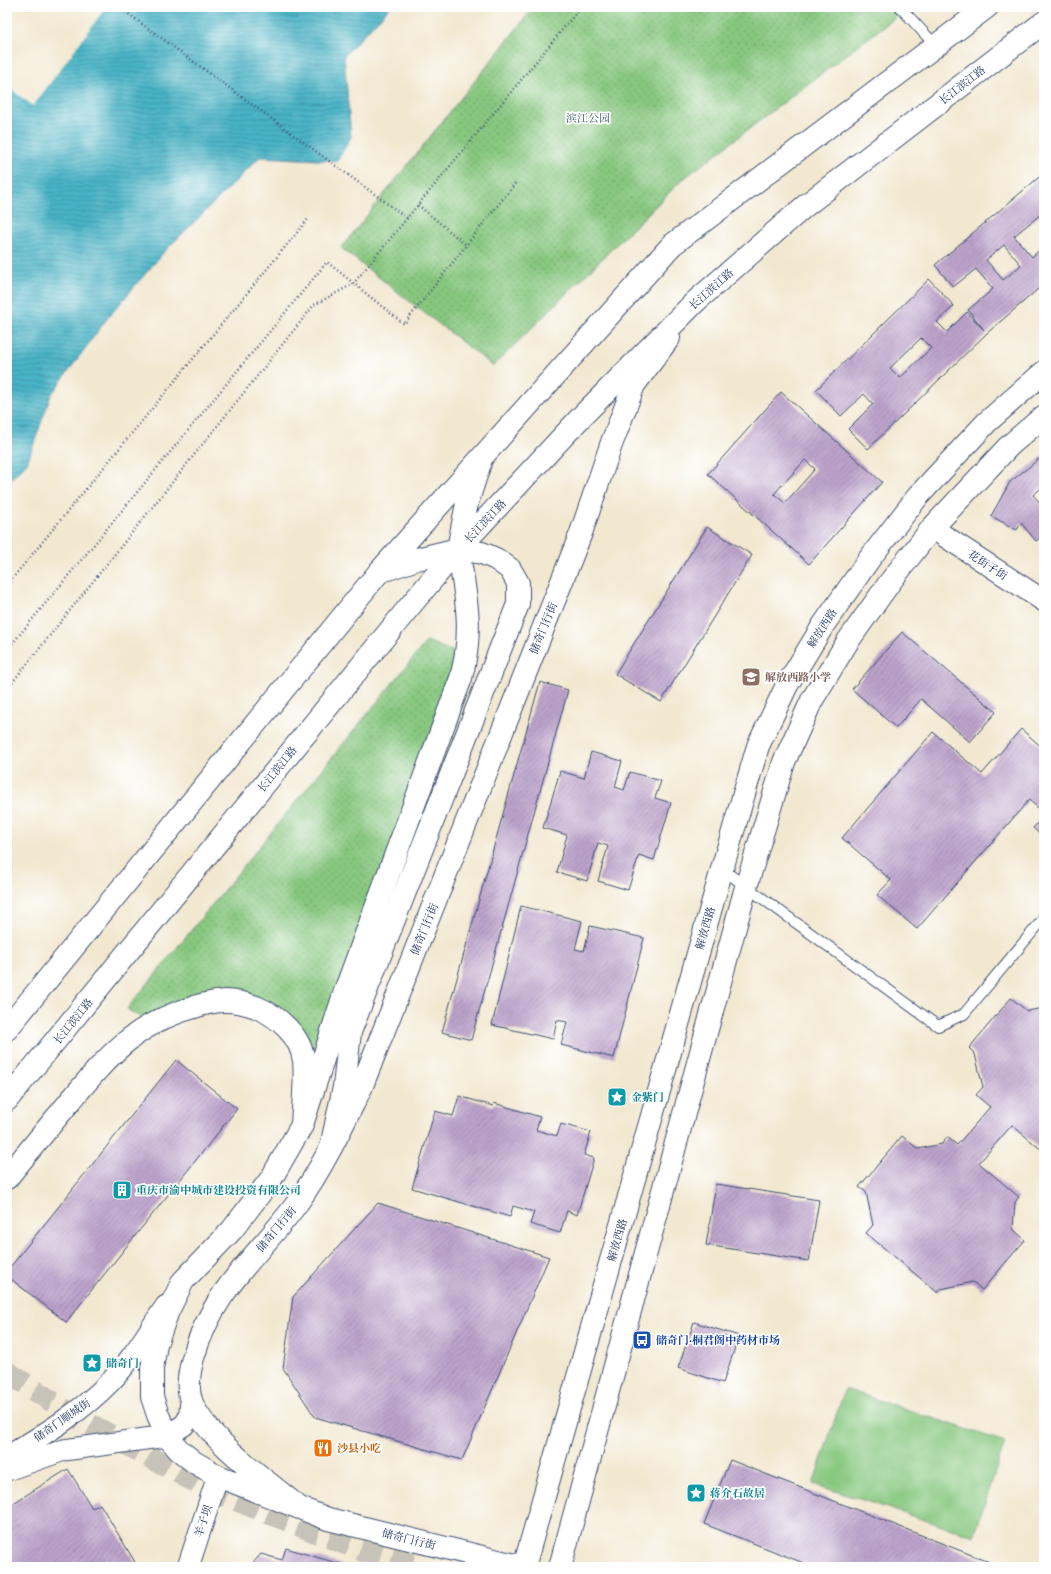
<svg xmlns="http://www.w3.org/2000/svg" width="1051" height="1574" viewBox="0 0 1051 1574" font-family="Vollkorn,'Noto Serif SC',serif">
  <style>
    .grass { fill: #87c77f; stroke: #517b6e }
    .park { fill: url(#park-dots); stroke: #517b6e }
    .water { fill: url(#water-rules); stroke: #327292 }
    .pier { fill: #f2e8d0 }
    .building { fill: url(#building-hatch); fill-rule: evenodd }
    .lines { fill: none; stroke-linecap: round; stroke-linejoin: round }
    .secondary-tunnel { stroke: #c7c3b9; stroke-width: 22; stroke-dasharray: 22 11; stroke-linecap: butt }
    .service-casing { stroke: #3b4b6f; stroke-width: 12 }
    .minor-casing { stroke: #3b4b6f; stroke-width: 23 }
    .tertiary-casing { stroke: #3b4b6f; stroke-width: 24 }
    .secondary-casing { stroke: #3b4b6f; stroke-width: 24 }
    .primary-casing { stroke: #3b4b6f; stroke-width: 24 }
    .path { stroke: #3b4b6f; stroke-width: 2.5; stroke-dasharray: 1 3; stroke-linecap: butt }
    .service { stroke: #fff; stroke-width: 10 }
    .minor { stroke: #fff; stroke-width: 21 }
    .tertiary { stroke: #fff; stroke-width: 22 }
    .secondary { stroke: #fff; stroke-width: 22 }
    .primary { stroke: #fff; stroke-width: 22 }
    .labels { text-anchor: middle; stroke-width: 3.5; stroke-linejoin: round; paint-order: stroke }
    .street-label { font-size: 11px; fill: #1b2f5e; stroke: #fff }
    .park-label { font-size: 11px; fill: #3b5d68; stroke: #fff }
    .education-label { font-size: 11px; font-weight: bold; fill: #785e54; stroke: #fff; text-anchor: start }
    .culture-label { font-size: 11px; font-weight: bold; fill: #0d838f; stroke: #fff; text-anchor: start }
    .transit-label { font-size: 11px; font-weight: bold; fill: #164399; stroke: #fff; text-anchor: start }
    .food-label { font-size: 11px; font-weight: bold; fill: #c56008; stroke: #fff; text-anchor: start }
  </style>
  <defs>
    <pattern id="park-dots" width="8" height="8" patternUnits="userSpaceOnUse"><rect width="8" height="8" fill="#87c77f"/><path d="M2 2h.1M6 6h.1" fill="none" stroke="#6ea26b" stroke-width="1.8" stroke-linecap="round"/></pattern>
    <pattern id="water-rules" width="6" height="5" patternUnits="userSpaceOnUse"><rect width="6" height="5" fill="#49b4c6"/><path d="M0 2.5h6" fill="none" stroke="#3c93a4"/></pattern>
    <pattern id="building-hatch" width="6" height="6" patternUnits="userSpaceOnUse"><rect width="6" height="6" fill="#bca3cb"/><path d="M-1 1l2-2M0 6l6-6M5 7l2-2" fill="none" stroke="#9885a8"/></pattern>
  </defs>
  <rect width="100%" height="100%" fill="#fff"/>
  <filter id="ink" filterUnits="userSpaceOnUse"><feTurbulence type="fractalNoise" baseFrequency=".025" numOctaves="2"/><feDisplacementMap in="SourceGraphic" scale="8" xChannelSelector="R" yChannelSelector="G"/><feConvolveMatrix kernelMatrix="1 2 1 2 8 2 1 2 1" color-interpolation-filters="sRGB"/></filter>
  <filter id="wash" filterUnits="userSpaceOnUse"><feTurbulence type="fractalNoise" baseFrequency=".012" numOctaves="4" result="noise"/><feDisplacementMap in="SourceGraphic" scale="16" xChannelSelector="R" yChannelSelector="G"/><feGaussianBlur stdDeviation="0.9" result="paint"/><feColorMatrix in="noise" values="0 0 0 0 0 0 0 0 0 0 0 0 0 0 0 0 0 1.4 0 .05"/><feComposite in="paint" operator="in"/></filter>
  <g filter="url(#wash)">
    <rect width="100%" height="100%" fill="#f2e8d0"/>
    <path class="grass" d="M845 1389 1005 1442 974 1536 813 1484Z"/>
    <path class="park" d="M534 7H909L682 180 493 366 341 248Z
      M427 641 454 652 450 677 317 1059 267 1005 146 1021 127 1009Z"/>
    <path class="water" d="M7 7H390L344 56 351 137 337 161 260 157 164 252 106 320 51 395 27 463 7 483Z"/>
    <path class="pier" d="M12 7H106L33 106 7 86V14Z"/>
    <g id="blocks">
      <path class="building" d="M1044 173V217L1041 214 1014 236 1032 257 1044 246V284L987 333 868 449 848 429 873 404 864 394 841 416 816 390 929 279 954 306 937 322 947 332 967 312 984 330 968 310 993 289 976 269 953 287 935 265ZM1004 245 1021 265 1003 280 986 260ZM921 338 931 348 900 378 890 368Z
        M781 392 882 482 809 564 708 474ZM805 460 815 469 785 503 774 494Z
        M1044 455V486L1033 495 1044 507V535L1036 541 1021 523 1017 530 991 516 1010 482Z
        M707 527 752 555 661 702 615 674Z
        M902 632 996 712 970 742 921 699 896 728 852 689Z
        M540 682 568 690 471 1040 442 1032Z
        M1021 729 1044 749V813L1029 800 917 929 877 895 891 880 842 838 933 732 982 774Z
        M591 752 622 761 615 787 624 790 630 772 661 781 655 798 671 803 654 860 639 855 628 890 598 881 608 846 598 843 587 881 557 872 567 835 543 828 560 771 584 778Z
        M1044 816V838L1033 828Z
        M521 906 582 921 575 949 584 951 590 926 644 938 614 1058 561 1045 567 1022 557 1020 553 1039 492 1025Z
        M1011 998 1027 1011 1044 1008V1152L1012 1125 979 1163 1019 1197 1015 1202 1013 1229 1025 1240 982 1290 973 1282 941 1289 938 1293 866 1233 873 1225 866 1192 859 1187 902 1136 918 1149 942 1144 947 1137 957 1145 990 1107 976 1095 983 1087 975 1054 969 1048Z
        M176 1060 237 1109 66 1322 7 1276V1271Z
        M459 1096 493 1106 494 1103 540 1117 536 1130 557 1136 561 1124 591 1132 584 1155 594 1158 577 1215 567 1211 560 1233 530 1224 534 1212 513 1206 510 1217 412 1188 435 1111 453 1116Z
        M716 1184 819 1200 809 1261 706 1245Z
        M378 1203 549 1257 462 1460 315 1417 283 1368 293 1297Z
        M694 1322 739 1336 723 1383 678 1368Z
        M730 1460 997 1565 996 1567H814L704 1524Z
        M68 1469 92 1508 100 1504 138 1567H7V1507Z
        M286 1548 350 1567H249L261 1554 282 1560Z"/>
    </g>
  </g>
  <g filter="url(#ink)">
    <use href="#blocks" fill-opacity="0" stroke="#3b4b6f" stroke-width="1"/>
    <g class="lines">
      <path class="secondary-tunnel" d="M7 1372 68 1412 208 1489 363 1551 423 1567"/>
      <g class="service-casing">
        <path id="service" d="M900 7 936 46
          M722 869 938 1026 964 1014 1044 918"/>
      </g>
      <g class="minor-casing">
        <path id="minor" d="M932 528 1044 601
          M7 1457C43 1435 80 1413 110 1382 132 1360 148 1332 166 1306
          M7 1470 64 1450 167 1436 184 1425 189 1418 191 1402
          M188 1567 218 1476"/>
      </g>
      <g class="tertiary-casing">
        <path id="tertiary" d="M458 549C466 598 474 629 461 678L345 991 302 1125 271 1179 232 1230 183 1281 168 1311 156 1344 152 1369V1397L158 1415 167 1436 179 1450 194 1462 218 1476 328 1519 523 1567
          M297 1506C266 1480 207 1439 192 1403 186 1389 189 1373 193 1358 213 1288 258 1257 298 1202 323 1167 342 1126 361 1088L581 533 611 445 634 385 669 338"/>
      </g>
      <g class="secondary-casing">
        <path id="secondary" d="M524 1567 722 869 758 746 787 685 824 624 870 558 919 495 987 422 1044 372
          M560 1567 746 887 784 762 812 700 848 641 890 582 932 528 1009 446 1044 416"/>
      </g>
      <g class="primary-casing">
        <path id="primary" d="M458 549 467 503 480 463
          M7 1029 379 572 672 245 987 7
          M7 1100 410 606 458 549 583 415 695 302 805 206 1044 22
          M331 1147 344 1087 350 1032 518 604V583L510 569 496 559 482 553 458 549 417 559 379 572
          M7 1178C27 1153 47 1129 67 1105 105 1060 132 1025 191 1008 215 1000 231 998 256 1007 278 1016 301 1036 304 1061 306 1081 303 1104 302 1125"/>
      </g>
      <path class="path" d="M119 7 407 218
        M418 205 466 245
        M7 585 309 218
        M7 650 327 262 404 324 517 181
        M7 689 314 305 353 284 581 7"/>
      <use href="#service" class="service"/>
      <use href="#minor" class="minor"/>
      <use href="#tertiary" class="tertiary"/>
      <use href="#secondary" class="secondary"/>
      <use href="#primary" class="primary"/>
    </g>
  </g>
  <defs>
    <g id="school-square" transform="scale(1)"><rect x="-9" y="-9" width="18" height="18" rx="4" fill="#8d6e63" stroke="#fff"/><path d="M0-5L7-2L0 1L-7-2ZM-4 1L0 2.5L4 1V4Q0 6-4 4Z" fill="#fff"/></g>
    <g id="sight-square" transform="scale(1)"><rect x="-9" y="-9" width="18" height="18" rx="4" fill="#0f9aa8" stroke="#fff"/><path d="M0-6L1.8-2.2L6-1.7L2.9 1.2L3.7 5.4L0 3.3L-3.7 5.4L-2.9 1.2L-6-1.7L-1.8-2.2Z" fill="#fff"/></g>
    <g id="building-square" transform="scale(1)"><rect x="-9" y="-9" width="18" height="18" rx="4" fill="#0f9aa8" stroke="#fff"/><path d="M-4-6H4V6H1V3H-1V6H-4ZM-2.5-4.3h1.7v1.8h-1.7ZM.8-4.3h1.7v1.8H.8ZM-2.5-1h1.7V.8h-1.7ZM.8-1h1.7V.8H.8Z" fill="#fff"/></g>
    <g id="bus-square" transform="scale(1)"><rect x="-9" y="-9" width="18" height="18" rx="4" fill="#1a4fb4" stroke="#fff"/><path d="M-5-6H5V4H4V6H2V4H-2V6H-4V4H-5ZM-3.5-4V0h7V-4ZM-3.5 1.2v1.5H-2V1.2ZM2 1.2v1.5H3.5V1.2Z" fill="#fff"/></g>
    <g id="restaurant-square" transform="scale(1)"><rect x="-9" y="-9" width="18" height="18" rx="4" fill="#e8710a" stroke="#fff"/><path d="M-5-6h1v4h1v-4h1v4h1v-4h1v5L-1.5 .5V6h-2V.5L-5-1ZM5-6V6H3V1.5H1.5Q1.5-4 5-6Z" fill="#fff"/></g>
  </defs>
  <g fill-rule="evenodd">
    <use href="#school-square" x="751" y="677"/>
    <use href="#sight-square" x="617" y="1097"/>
    <use href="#building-square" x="122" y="1190"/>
    <use href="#bus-square" x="642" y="1340"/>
    <use href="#sight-square" x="92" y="1363"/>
    <use href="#restaurant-square" x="323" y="1448"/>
    <use href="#sight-square" x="696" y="1493"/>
  </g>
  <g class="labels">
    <g class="street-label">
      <text transform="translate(962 85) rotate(-38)" y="4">长江滨江路</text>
      <text transform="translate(711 289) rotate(-42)" y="4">长江滨江路</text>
      <text transform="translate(485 521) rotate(-47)" y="4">长江滨江路</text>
      <text transform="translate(988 565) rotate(33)" y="4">花街子街</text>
      <text transform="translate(543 628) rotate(-68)" y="4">储奇门行街</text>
      <text transform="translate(822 628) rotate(-57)" y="4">解放西路</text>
      <text transform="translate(277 769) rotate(-51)" y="4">长江滨江路</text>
      <text transform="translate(705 928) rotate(-74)" y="4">解放西路</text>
      <text transform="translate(424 929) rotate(-68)" y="4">储奇门行街</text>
      <text transform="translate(73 1021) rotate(-51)" y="4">长江滨江路</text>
      <text transform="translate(276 1229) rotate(-50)" y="4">储奇门行街</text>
      <text transform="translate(617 1240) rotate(-74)" y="4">解放西路</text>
      <text transform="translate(62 1420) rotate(-35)" y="4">储奇门顺城街</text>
      <text transform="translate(203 1521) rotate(-72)" y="4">羊子坝</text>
      <text transform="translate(409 1539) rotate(14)" y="4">储奇门行街</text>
    </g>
    <g class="park-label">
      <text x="588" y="122">滨江公园</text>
    </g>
    <g class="education-label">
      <text x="765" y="681">解放西路小学</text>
    </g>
    <g class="culture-label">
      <text x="631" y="1101">金紫门</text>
      <text x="136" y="1194">重庆市渝中城市建设投资有限公司</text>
      <text x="106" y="1367">储奇门</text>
      <text x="710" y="1497">蒋介石故居</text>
    </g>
    <g class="transit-label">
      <text x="656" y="1344">储奇门‧桐君阁中药材市场</text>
    </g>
    <g class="food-label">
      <text x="337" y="1452">沙县小吃</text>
    </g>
  </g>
  <rect width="1051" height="1574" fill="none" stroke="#fff" stroke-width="24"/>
</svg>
